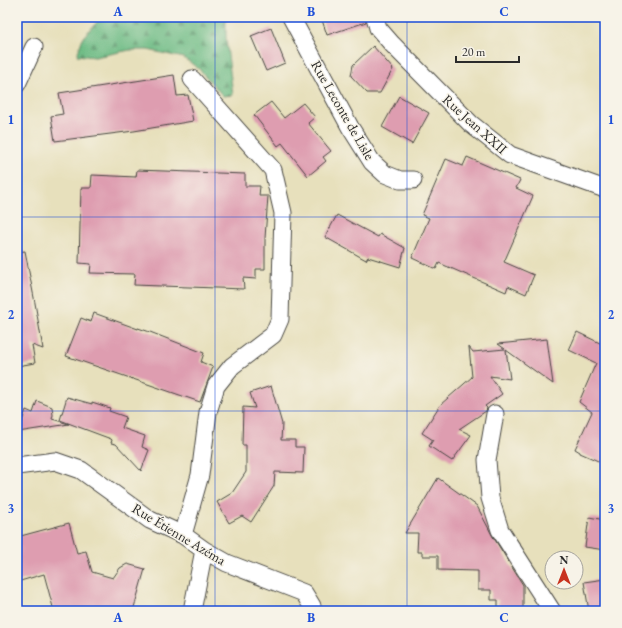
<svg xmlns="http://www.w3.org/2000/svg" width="622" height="628" viewBox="0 0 622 628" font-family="'EB Garamond',serif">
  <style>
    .forest { fill: url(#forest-firs); stroke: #4c7458 }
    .building { fill: #de9db0 }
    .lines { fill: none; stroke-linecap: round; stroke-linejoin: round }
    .street-casing { stroke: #474641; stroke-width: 19 }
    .street { stroke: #fff; stroke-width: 17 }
    .grid { fill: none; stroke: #1d4ed8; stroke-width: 1; stroke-opacity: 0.55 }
    .labels { text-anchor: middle; stroke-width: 3; stroke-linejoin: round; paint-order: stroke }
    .street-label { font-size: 14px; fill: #2b2b2b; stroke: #f7f3e8 }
    .neatline { fill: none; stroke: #1d4ed8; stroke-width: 1.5 }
    .grid-label { font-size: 13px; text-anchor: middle; font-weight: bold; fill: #1d4ed8 }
  </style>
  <defs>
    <pattern id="forest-firs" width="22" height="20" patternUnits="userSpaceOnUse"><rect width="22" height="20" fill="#6ebc85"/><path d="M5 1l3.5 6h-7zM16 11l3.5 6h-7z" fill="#5b996d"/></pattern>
  </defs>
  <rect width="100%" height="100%" fill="#f7f3e8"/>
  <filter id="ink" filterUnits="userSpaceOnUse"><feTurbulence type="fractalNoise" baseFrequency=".025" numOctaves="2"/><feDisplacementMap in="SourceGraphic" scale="8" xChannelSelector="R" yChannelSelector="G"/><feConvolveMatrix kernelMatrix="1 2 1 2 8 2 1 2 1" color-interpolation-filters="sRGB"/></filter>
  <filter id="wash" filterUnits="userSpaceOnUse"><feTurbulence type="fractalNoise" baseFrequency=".012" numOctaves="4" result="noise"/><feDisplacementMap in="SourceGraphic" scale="16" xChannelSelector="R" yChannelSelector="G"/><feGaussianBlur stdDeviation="0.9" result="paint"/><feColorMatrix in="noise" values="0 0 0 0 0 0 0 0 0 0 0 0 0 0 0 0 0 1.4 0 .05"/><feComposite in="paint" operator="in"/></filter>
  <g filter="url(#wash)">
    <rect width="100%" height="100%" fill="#e7e0bc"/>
    <path class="forest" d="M102 17H226V39L233 95 223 96 199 69 184 58 148 50H130L95 57 77 55 83 37Z"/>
    <g id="blocks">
      <path class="building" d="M321 17H365L366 22 327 35Z
        M271 28 285 63 266 71 251 36Z
        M373 46 393 69 380 93H367L351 76 353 65Z
        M174 75 177 96 188 95 193 121 134 131 55 141 51 116 63 114 59 93Z
        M399 96 429 113 412 144 382 127Z
        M271 102 284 118 303 103 315 117 308 123 331 151 323 157 326 161 308 176 282 143 278 146 254 115Z
        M467 157 520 180 516 188 533 196 504 262 534 275 526 294 508 286 506 292 439 263 436 269 412 258 429 218 422 215 446 159 463 166Z
        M137 170 245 174V186H260L259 196H268L265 238V269H256V279L243 278 244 289 134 285 135 274 90 273 91 264 79 263 81 188H91L92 175 136 177Z
        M337 215 378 237 380 234 405 248 400 267 368 257 366 260 325 237Z
        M25 251 35 303 43 349 32 345 35 363 17 366V252Z
        M94 313 138 329V328L150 332 204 353 201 362 213 367 200 402 66 356 81 318 91 322Z
        M577 332 604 345 605 343V464L580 453V452L575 449 592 412 579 402 596 363 569 350Z
        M547 339 553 384 506 350 510 379 490 376 502 394 485 406 487 408 486 411 459 429 471 435 452 461 429 446 433 440 422 433 440 405 472 377 469 347 473 352 505 349 498 344Z
        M271 386 282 424 281 440H295V447H304L303 473 275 472 274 486 251 522 242 516 229 523 217 502 232 493 246 472V445H242L243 407 255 408 250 393Z
        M67 397 92 404V402L110 408 109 411 126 417 122 428 145 436 142 447 149 450 141 471 116 444 111 443 112 440 111 439 60 420Z
        M37 401 52 407 53 415 52 419 69 424 18 432 26 410 33 413Z
        M438 478 477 506 492 535 523 585V611H498V600H491V590H478V571L438 570V556H422V552H417L418 533H405Z
        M589 517 605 520V550L585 547Z
        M69 523 77 553 86 551 92 572 113 578 120 568 127 564 145 569 133 611H54L44 574 17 582V537Z
        M605 579V611H589L584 582Z"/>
    </g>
  </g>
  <g filter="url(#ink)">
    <use href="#blocks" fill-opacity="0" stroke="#474641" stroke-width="1"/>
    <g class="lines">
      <g class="street-casing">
        <path id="street" d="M291 17 350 127 372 162 385 174 400 180H413
          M375 17 378 28 392 44 471 124 510 155 605 189
          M17 84 34 47
          M495 414 487 460 490 498 500 530 552 611
          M17 466 55 461 81 470 150 520 183 535 204 550 227 563 304 593 312 606V611
          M183 535 200 475 208 412 216 386 232 366 273 335 280 319 283 213 273 170 192 79
          M192 611 204 550"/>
      </g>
      <use href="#street" class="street"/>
    </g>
  </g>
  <path class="grid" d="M215 17V611M407 17V611M17 217H605M17 411H605"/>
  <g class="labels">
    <g class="street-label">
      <text transform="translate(343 110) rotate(60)" y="5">Rue Leconte de Lisle</text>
      <text transform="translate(475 124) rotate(42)" y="5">Rue Jean XXII</text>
      <text transform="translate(179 534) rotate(31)" y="5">Rue Étienne Azéma</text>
    </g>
  </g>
  <rect width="622" height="628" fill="none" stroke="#f7f3e8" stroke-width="44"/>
  <g transform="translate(564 570)"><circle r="19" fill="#f7f3e8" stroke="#a5a39c"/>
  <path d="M0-3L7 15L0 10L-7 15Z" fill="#c8321e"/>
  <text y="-6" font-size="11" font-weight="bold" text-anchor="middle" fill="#2b2b2b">N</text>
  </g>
  <path d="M456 56v6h63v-6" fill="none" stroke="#2b2b2b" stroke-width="2"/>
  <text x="462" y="56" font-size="12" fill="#2b2b2b" stroke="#f7f3e8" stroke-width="3" paint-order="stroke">20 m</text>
  <rect x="22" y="22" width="578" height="584" class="neatline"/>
  <g class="grid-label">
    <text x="118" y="16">A</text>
    <text x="311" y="16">B</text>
    <text x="504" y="16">C</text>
    <text x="11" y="124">1</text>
    <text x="611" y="124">1</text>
    <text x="11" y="319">2</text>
    <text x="611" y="319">2</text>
    <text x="11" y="513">3</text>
    <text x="611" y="513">3</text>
    <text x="118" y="622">A</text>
    <text x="311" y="622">B</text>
    <text x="504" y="622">C</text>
  </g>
</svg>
